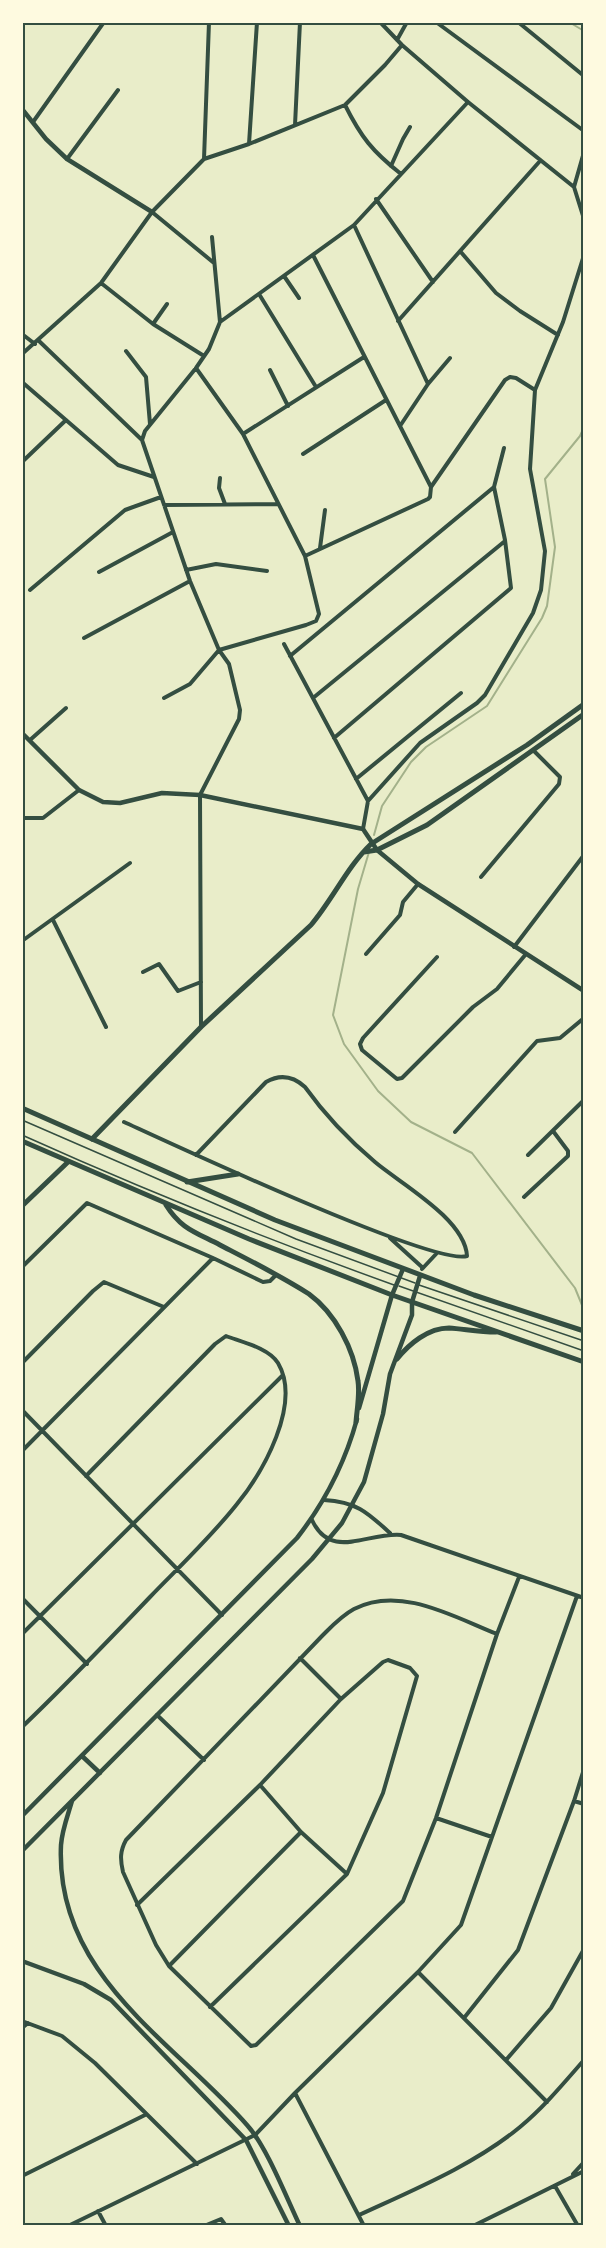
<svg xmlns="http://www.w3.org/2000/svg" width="606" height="2248" viewBox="0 0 606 2248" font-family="'Fira Sans Condensed',sans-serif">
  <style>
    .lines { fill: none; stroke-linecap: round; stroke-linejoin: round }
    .stream { stroke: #a3b18a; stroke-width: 2 }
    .service { stroke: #344e41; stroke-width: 1.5 }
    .minor { stroke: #344e41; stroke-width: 4 }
    .tertiary { stroke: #344e41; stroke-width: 4.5 }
    .secondary { stroke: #344e41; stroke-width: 5 }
    .primary { stroke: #344e41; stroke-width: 5 }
    .neatline { fill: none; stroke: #344e41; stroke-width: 2 }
  </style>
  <rect width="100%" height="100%" fill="#e9edc9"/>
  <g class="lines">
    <path class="stream" d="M569 22 584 31
      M374 835 382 806 411 762 426 747 487 706 542 618 547 606 555 547 545 479 580 436 584 427
      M369 852 358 889 333 1015 344 1044 378 1091 411 1122 472 1153 575 1288 584 1310"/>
    <path class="service" d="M22 1120 296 1239 415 1283
      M22 1135C144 1190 269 1240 394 1285
      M419 1285 584 1341
      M399 1286 584 1351"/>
    <path class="minor" d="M380 22 402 45 468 102 574 187 584 219
      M436 22 584 131
      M518 22 584 76
      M397 40 407 22
      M345 105C361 137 372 151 401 174
      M33 122 104 22
      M295 125 300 22
      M249 144 257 22
      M67 159 118 90
      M204 159 209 22
      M391 166 403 139 410 127
      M574 187 584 152
      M376 199 433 282
      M152 212 214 263
      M354 225 428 384
      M212 237 220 322
      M460 251 496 293 520 311 558 335
      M284 276 299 298
      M101 283 153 324 204 356
      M259 294 316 387
      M398 321 540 161
      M153 324 167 304
      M22 334 35 344
      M39 341 142 440
      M126 351 146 377 150 424
      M22 354 101 283 152 212 204 159 249 144 345 105 385 65 402 45
      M196 368 243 434 305 556 319 614 316 621 306 625 219 650
      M270 370 288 406
      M22 382 118 465 154 477
      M400 426 428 384 450 358
      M243 434 364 357
      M303 454 386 400
      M22 462 66 420
      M220 478 219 488 225 504
      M431 487 505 380 510 377 516 378 535 390
      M164 505 278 504
      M320 548 325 510
      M305 556 428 499 430 497 431 487 313 255
      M186 570 216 564 267 571
      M99 572 173 532
      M30 590 125 510 161 497
      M84 638 190 581
      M284 644 368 801
      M290 656 494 487 504 448
      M164 698 190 684 219 650
      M313 698 505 541
      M334 738 511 588 505 540 494 487
      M30 740 66 708
      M356 779 461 693
      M22 818H43L79 790
      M363 829 368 801 420 743 477 703 485 695 533 613 541 590 545 551 530 469 535 390 563 322 584 255
      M481 877 559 784 560 777 534 751
      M53 920 106 1027
      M22 941 130 863
      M514 947 584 855
      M366 954 400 915 403 902 418 884
      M437 957 363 1038 360 1044 362 1050 397 1079 402 1078 473 1007 497 989 526 954
      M143 972 159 964 178 991 201 982
      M201 1027 200 795 239 719 240 710 229 664 219 650 190 581 142 440 145 431 196 368 209 349 220 322 354 225 468 102
      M124 1122C170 1143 435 1267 467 1256 465 1219 401 1184 375 1162 349 1140 325 1115 305 1087 293 1076 280 1074 266 1082L196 1155
      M455 1132 537 1041 560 1038 584 1018
      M528 1155 584 1100
      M524 1197 568 1156V1151L553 1131
      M390 1238 423 1268
      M22 1267 87 1203 213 1258 263 1282 270 1281 275 1276
      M422 1269 437 1253
      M22 1363 93 1291 104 1282 164 1307
      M22 1410 222 1615
      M22 1451 213 1258
      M324 1500C357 1502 367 1512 390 1533
      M312 1520C331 1561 367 1532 401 1535L584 1598
      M22 1598 87 1664
      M22 1634 283 1375
      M497 1634C454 1617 400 1585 354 1609 341 1616 332 1626 322 1636L126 1840C120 1851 120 1859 123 1872L156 1945 169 1966 251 2046 256 2045 403 1901 436 1818 497 1634 519 1577
      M300 1658 341 1699
      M157 1715 204 1760
      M22 1727C66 1685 108 1641 150 1597 179 1567 211 1537 237 1504 263 1472 302 1404 278 1363 269 1348 242 1342 226 1336L215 1344 86 1476
      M260 1785 301 1832 347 1874
      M574 1801 584 1804
      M436 1818 492 1837
      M137 1905 260 1785 341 1699 383 1662 388 1660 410 1668 417 1676 383 1793 347 1874 210 2007
      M169 1966 301 1832
      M418 1972 547 2102
      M464 2018 518 1950 574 1801 584 1769
      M22 2021 62 2036 95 2063 197 2164
      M22 2028 28 2023
      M506 2060 551 2008 584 1949
      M295 2093 364 2226
      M573 2174 584 2162
      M22 2176 145 2115
      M555 2186 578 2226
      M98 2211 106 2226
      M359 2215C413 2190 474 2165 520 2127 544 2107 563 2084 584 2060
      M68 2226 255 2135 295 2093 418 1972 461 1925 577 1596
      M204 2226 221 2219 226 2226
      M473 2226 584 2171"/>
    <path class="tertiary" d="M22 109 46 139 67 159 152 212
      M22 733 79 790 103 802 120 803 162 793 200 795 363 829 377 850 418 884 584 991
      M359 1408 392 1295 403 1269
      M82 1756 100 1773
      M72 1801C68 1815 62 1830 61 1845 55 1975 171 2039 247 2125 267 2147 286 2197 300 2226
      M22 1816 297 1538C325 1502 345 1463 357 1419
      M22 1851 312 1559 342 1523 364 1482 383 1414 390 1374 412 1315V1302L420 1276
      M22 1961 84 1984 111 2000 246 2140 289 2226"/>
    <path class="secondary" d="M364 852 377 850 427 825 584 714
      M92 1139 201 1027 311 925C333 899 347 867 371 844L527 745 584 704
      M187 1182 238 1174
      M166 1205C181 1229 195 1232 220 1245 249 1260 281 1276 309 1294 335 1313 354 1349 358 1381 360 1394 357 1409 356 1422
      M22 1206 68 1162
      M397 1359C409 1344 428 1328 449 1328 464 1329 479 1332 496 1332"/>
    <path class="primary" d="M22 1108 275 1220 474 1295 584 1331
      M22 1141 249 1239 392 1295 584 1362"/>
  </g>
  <rect width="606" height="2248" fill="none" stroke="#fefae0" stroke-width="48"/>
  <rect x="24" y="24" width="558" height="2200" class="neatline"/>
</svg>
